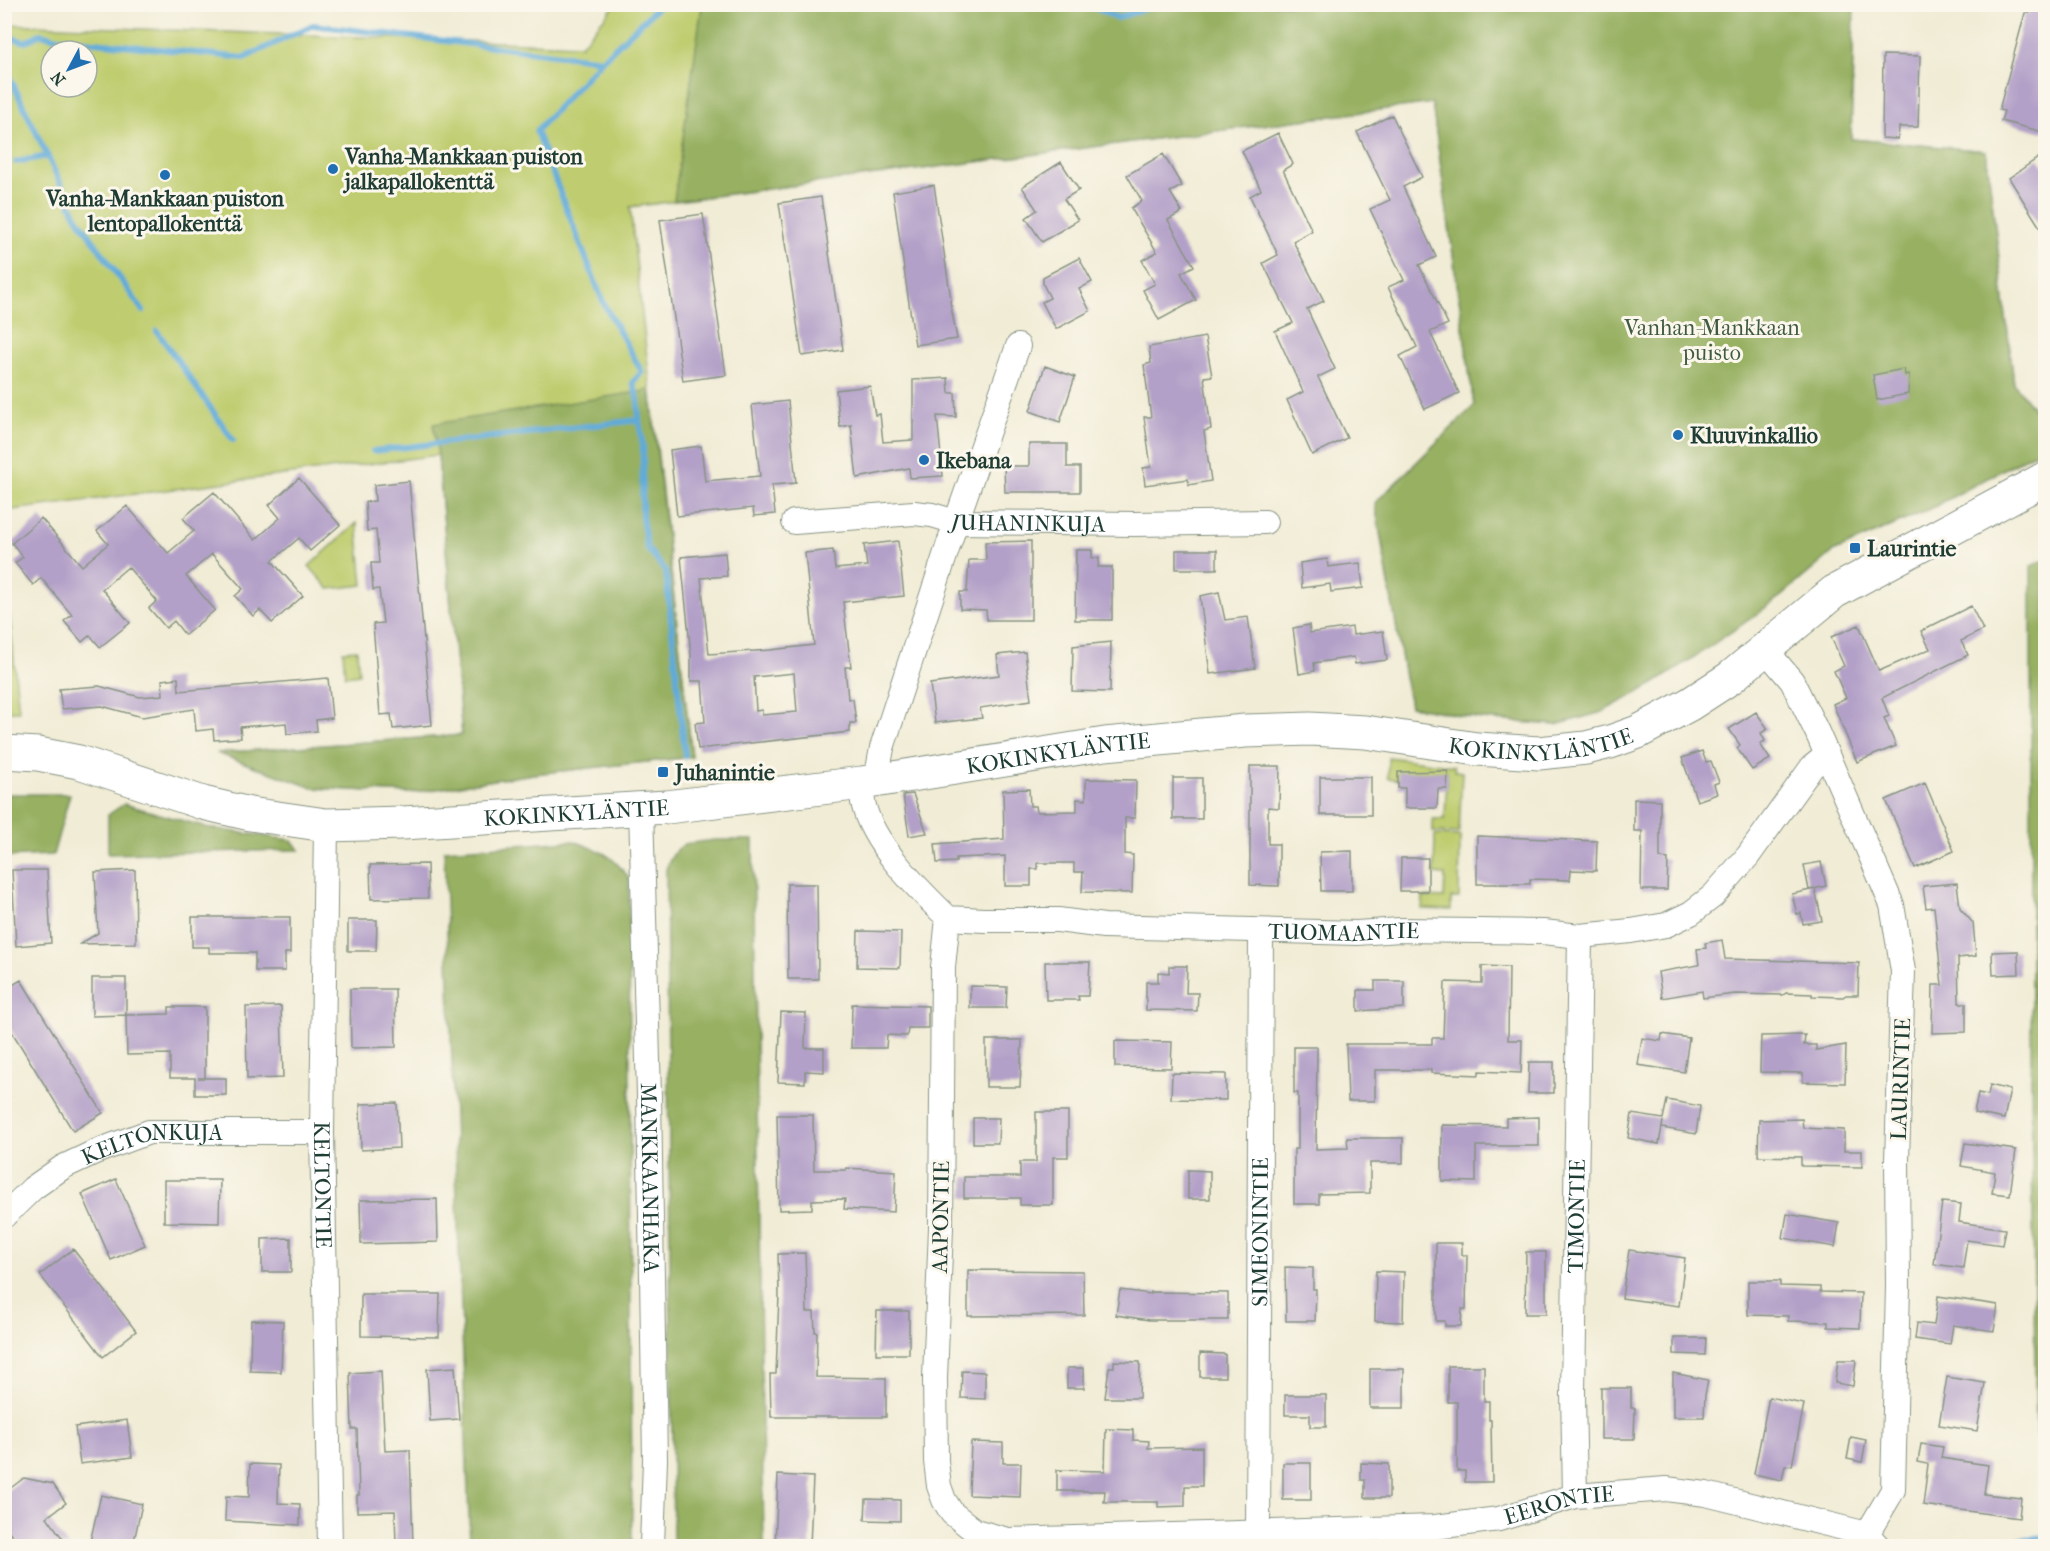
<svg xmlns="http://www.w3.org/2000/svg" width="2050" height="1551" viewBox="0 0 2050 1551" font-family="'IM FELL French Canon',serif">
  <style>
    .green { fill: #bfcd6f; stroke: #6f8552; stroke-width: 1.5; fill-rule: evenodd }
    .forest { fill: #97b062; stroke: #5b764b; stroke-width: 1.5 }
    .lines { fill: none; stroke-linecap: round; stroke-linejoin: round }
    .stream { stroke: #60abd9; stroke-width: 6 }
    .building { fill: #b3a0c8; fill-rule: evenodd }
    .street-casing { stroke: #889484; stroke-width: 26 }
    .secondary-casing { stroke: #889484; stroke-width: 35 }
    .street { stroke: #fff; stroke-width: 24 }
    .secondary { stroke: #fff; stroke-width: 33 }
    .poi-dot { fill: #1f6fb2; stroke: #fbf7ec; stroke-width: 2 }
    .labels { text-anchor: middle; stroke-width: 6; stroke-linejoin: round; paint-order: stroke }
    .poi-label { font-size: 22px; font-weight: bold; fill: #1f3d34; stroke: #fbf7ec; text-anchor: start }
    .park-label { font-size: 22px; fill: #3f5a40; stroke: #fbf7ec }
    .street-label { font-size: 22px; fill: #1f3d34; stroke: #fbf7ec }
  </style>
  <rect width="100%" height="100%" fill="#fbf7ec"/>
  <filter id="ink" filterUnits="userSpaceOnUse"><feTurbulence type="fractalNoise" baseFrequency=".0167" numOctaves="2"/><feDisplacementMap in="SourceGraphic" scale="12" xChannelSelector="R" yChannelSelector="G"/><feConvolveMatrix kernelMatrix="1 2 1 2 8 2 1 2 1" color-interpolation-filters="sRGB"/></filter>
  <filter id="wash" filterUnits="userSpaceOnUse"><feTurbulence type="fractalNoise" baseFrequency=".008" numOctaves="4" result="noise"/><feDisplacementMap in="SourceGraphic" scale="24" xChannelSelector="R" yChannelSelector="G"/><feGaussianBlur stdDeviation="1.35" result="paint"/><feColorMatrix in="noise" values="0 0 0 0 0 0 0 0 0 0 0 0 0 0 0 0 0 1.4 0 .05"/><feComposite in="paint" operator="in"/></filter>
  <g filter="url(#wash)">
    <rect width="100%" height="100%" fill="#f1ecd5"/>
    <path class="green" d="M616 4 1854 5 1851 139 1986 151 2014 384 2046 424 2045 447 1930 509 1833 552 1780 597 1740 626 1655 683 1602 712 1556 725 1482 719 1410 706 1375 503 1474 406 1432 103 630 207 692 757 533 774 410 793 313 788 217 753 462 735 438 455 5 511V24L581 45ZM51 51H87V87H51Z
      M357 523 363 585 329 589 309 566Z
      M4 573H5L19 711H5Z
      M357 650 359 674 345 676 343 651Z
      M1388 757 1454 766 1455 771 1462 772 1459 833 1433 832V819H1445L1447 771 1398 780 1388 778Z
      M1435 835 1460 836 1459 898H1451V910L1422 909 1423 897 1444 898 1445 875 1434 874Z"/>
    <path class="forest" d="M702 5H1854L1851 139 1986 151 2014 384 2045 424V447L1930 509 1833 552 1780 597 1740 626 1655 683 1602 712 1556 725 1482 719 1410 706 1375 503 1474 406 1432 103 674 201Z
      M650 390 692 757 533 774 410 793 313 788 217 753 462 735 438 455 433 424Z
      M2045 560V1438L2036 1435 2031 1078V566Z
      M9 794H70L53 855 5 857V800Z
      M124 804 209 828 291 840 300 850 108 854V815Z
      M714 840H753L764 1546H673L666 869C677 840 687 844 714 840Z
      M574 841C602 852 611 853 629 878L632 1546H470L444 850Z"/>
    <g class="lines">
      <path class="stream" d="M661 4 602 60 536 131 604 304 642 372 633 382 638 400 639 420 643 448 642 517 647 548 666 572 685 756
        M1087 4 1117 18 1159 4
        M4 35 25 42 40 34 57 38 244 58 313 25 602 60
        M4 65 76 216 143 311
        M16 162 48 156
        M157 331 233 440
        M373 451 639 420
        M2020 1540 2046 1537"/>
    </g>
    <g id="blocks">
      <path class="building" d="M2032 4H2046V123L2043 132 2001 121 2004 111 1999 110 2025 13H2029Z
        M1883 55 1920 56 1918 127H1899L1898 139 1882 138Z
        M1392 115 1422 177 1403 187 1436 257 1419 265 1448 324 1430 332 1459 393 1425 409 1400 356 1417 347 1388 287 1404 280 1370 209 1390 200 1357 132Z
        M1278 133 1293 164 1283 170 1312 231 1293 241 1324 301 1307 309 1335 369 1318 377 1347 438 1312 455 1287 400 1303 392 1275 331 1293 323 1263 263 1278 255 1250 196 1261 190 1242 151Z
        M1163 154 1182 186 1170 192 1182 212 1168 220 1194 266 1181 273 1196 300 1159 320 1143 290 1155 284 1142 260 1157 252 1131 208 1142 201 1127 175Z
        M2038 158 2046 168V237L2009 178Z
        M1061 162 1079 190 1064 199 1078 220 1042 242 1026 218 1037 210 1022 187Z
        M934 185 951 300 950 301 957 339 915 345 893 192Z
        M821 197 843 350 802 356 779 203Z
        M703 214 726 375 683 381 660 220Z
        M1079 258 1092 282 1079 289 1090 311 1056 329 1042 302 1050 298 1043 284V277Z
        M1205 337 1212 376 1204 377 1211 429 1204 431 1211 481 1189 485 1188 479 1145 485 1143 468 1151 467 1144 417H1151L1144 365 1151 363 1149 347Z
        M1045 366 1075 377 1060 422 1030 411Z
        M1904 369 1905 375 1909 374 1908 394 1877 400 1873 375Z
        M948 378 949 393H955L956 417 937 416 943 476 910 478 909 468 857 478 851 425 840 427 836 390 870 386 875 415 880 414 883 442 913 440V380Z
        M788 401 796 483 772 485 775 514 754 516 753 508 677 516 670 450 701 446 705 481 760 476 752 405Z
        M1029 444H1067V467H1080V492H1005L1004 466H1029Z
        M299 478 340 525 310 551 299 538 272 561 303 596 272 623 260 610 253 616 235 596 243 589 212 554 186 576 215 610 185 635 174 621 166 628 149 608 157 601 128 567 102 589 130 623 100 647 90 635 82 642 64 621 72 615 41 578 33 585 15 563 23 557 12 543 41 518 82 566 108 544 97 531 127 506 168 553 194 531 183 518 214 492 255 540 280 518 269 505Z
        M409 481 432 725 393 729 391 714 380 715 373 624 383 623 379 589 373 590 371 563H379L376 530 367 531 365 502 375 501 374 485Z
        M898 541 904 596 843 602 851 667H845L848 699H853L856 723H850V732L698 749 695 723 705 722 702 681H691V655L681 557 725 553 727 576 701 578 709 654 770 650 814 645 805 553 833 550 835 569 867 566 864 545ZM794 673 797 712 762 715V710L756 711 754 677Z
        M1031 541V620H987L986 610 960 609V592H967L969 560H986L985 542Z
        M1076 550H1092V558H1099L1098 567H1112V620H1075Z
        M1176 550H1217V569H1176Z
        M1327 559 1328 567 1360 563 1363 588 1331 592 1330 584 1302 588 1300 563Z
        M1219 592 1225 620 1248 617 1255 668 1210 674 1200 596Z
        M1971 606 1983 630 1961 641 1968 655 1882 698 1889 716 1884 718 1896 746 1857 762 1833 704 1846 698 1834 671 1844 666 1831 637 1859 625 1879 671 1930 649 1921 631Z
        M1309 625 1310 633 1352 627 1353 635 1383 631 1387 660 1355 664 1354 657 1314 663 1315 671 1299 674 1293 628Z
        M1111 642 1110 692 1072 691 1073 646Z
        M1025 652 1031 700 980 708 982 718 935 723 930 684 999 675 997 655Z
        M178 678 179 691 328 678 332 718 316 720 317 731 287 734 286 723 240 727 241 738 214 740 213 729 196 731 194 709 142 717 102 706 62 709 59 689 99 686 140 697 163 695 162 680Z
        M1756 712 1768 729 1761 733 1765 741 1760 744 1770 759 1752 770 1737 748 1740 745 1729 729Z
        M1702 751 1706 762 1711 761 1719 782 1714 784 1717 794 1697 801 1682 758Z
        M1250 766H1280L1279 808 1268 807V844H1279V886L1250 885Z
        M1448 771 1447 789H1438L1437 808H1405V788H1398V772Z
        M1320 777H1371V815H1320Z
        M1173 778H1202V819H1173Z
        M1086 779 1136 780 1135 818H1125V854L1133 855 1132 893 1082 892 1083 872H1074V863H1038V869H1031V886H1005V856L956 858V862L937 863 935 844 1004 839 1003 790 1029 789 1030 806H1036L1037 812 1077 811V799L1086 800Z
        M1925 783 1954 851 1915 868 1886 800Z
        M913 794 927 833 909 836 903 795Z
        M1634 799 1660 800V858L1668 859 1667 890H1641L1642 831H1634Z
        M1477 836 1597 841 1596 871 1571 870 1570 880 1530 879V884H1477Z
        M1352 851V891H1321L1320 852Z
        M1401 858H1428V891H1400Z
        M1821 862 1826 886 1809 890 1804 865Z
        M427 864 428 898 371 899 370 865Z
        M12 870H47L51 943 16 946Z
        M135 870 136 943 80 944 98 933 95 872Z
        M1957 883 1960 908 1973 923 1976 956 1958 958 1959 1003H1966V1032L1932 1033 1933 985H1942L1934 907 1926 908 1923 886Z
        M787 884H817L818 979H788Z
        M1815 889 1822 921 1803 924 1801 913 1797 914 1792 894Z
        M192 917H290V953H285V971H255V953H209V947H192Z
        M348 920H377L376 951H348Z
        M858 931 901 932 900 968 857 967Z
        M1722 940 1725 959 1859 963 1858 995H1846L1843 997 1812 996V994L1786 993 1783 995 1735 994 1703 998 1702 991 1662 998 1658 972 1699 965 1697 949 1706 948 1705 943Z
        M2018 951 2019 974 1993 975 1992 952Z
        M1045 962H1090L1088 996H1078L1079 1000H1046Z
        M1169 966H1187L1186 993H1198L1197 1011 1146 1010V982H1158V972L1169 973Z
        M1482 966 1509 967 1508 1040H1522L1521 1073 1479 1071V1075L1431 1073V1070H1375V1101H1348L1346 1044H1432V1038H1443L1445 982 1482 983Z
        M92 978H126V1015L92 1016Z
        M21 980 103 1113 73 1131 4 1019V990Z
        M1375 981H1404V1008L1358 1011V990H1375Z
        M970 986 1007 987 1006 1008H970Z
        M350 989H395L396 1047 351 1048Z
        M852 1004 928 1006V1028H908L907 1036 887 1035 886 1048H851Z
        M281 1006 283 1078 247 1079 246 1007Z
        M169 1007H205V1078H198H226V1095H195V1078H170V1054L127 1055 126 1015 169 1014Z
        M781 1012 806 1013 805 1048H824V1072L805 1071V1083L778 1082Z
        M1662 1034 1689 1038 1684 1072 1638 1065 1642 1038 1661 1041Z
        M1805 1035 1804 1045H1816V1050L1846 1045 1845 1083 1803 1082V1073L1760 1072 1761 1036Z
        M986 1040H1022L1020 1087H986Z
        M1115 1041 1172 1042 1171 1068 1115 1067Z
        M1294 1047H1317L1316 1149 1348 1148 1347 1138H1403V1163H1370V1193L1319 1194V1204H1294V1149H1298V1093H1294Z
        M1529 1062H1554V1093H1528Z
        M1172 1073 1226 1074V1100L1171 1099Z
        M1990 1085 2010 1090 2004 1119 1974 1113 1978 1093 1988 1095Z
        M1667 1100 1700 1106 1696 1134 1662 1128 1663 1121 1659 1144 1628 1138 1632 1114 1663 1119Z
        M397 1103 399 1148 361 1150 360 1104Z
        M1036 1112H1068V1157H1053V1205H1020V1198H964V1177H1020V1162H1036Z
        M777 1115H813L814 1170H846V1168L896 1171 894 1212 844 1209 845 1199 812 1200V1209L779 1210Z
        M1539 1117V1146H1476V1182L1442 1181V1125L1506 1126V1118Z
        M973 1118H999L998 1143H973Z
        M1802 1119 1803 1128 1844 1130V1151H1862V1167L1801 1166V1157L1758 1156 1759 1120Z
        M1965 1143 2016 1150 2010 1195 1992 1193 1995 1172 1961 1166Z
        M1188 1170 1210 1171V1199H1188Z
        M116 1179 145 1245 111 1260 82 1194Z
        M164 1180H220L219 1223 164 1222Z
        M437 1199 438 1242 361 1244 360 1200Z
        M1942 1202 1961 1204 1959 1222 2005 1229 2002 1245 1967 1240 1963 1268 1934 1264Z
        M1787 1214 1839 1223 1835 1247 1783 1238Z
        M291 1238V1272H262V1239Z
        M1436 1243H1462V1255H1467L1466 1309H1462L1461 1326H1445V1321H1436Z
        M73 1249 136 1331 103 1357 40 1275Z
        M1629 1250 1685 1258 1679 1306 1622 1298Z
        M1526 1252H1546V1314H1525Z
        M805 1253 807 1312H814L815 1332H817L816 1377 886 1378V1417H771L770 1374H776L779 1295 778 1254Z
        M1285 1267 1313 1268V1289H1316L1315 1321H1286Z
        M968 1270 1083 1271 1084 1315 968 1316Z
        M1376 1271 1404 1272 1403 1322 1375 1321Z
        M1748 1281H1780V1286L1820 1287V1292L1861 1293 1860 1328 1828 1327V1322L1788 1321V1316L1748 1315Z
        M1120 1290 1151 1294V1292L1228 1293V1320H1149L1116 1315Z
        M361 1294H440L439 1337 361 1336Z
        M1938 1296 1998 1305 1994 1331 1953 1325 1950 1344 1915 1339 1917 1323 1934 1325Z
        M877 1311H909V1354H876Z
        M251 1320 283 1321 281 1372 250 1371Z
        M1674 1338H1706L1705 1355 1674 1354Z
        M1200 1353 1225 1354V1377H1200Z
        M1838 1360H1856L1853 1386 1835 1383Z
        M1114 1361 1140 1362 1139 1398H1105L1109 1367H1114Z
        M1448 1366H1484V1401H1489V1420H1491L1492 1482H1465V1471H1457V1402H1448Z
        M455 1367 459 1419 430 1421 427 1369Z
        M1067 1368H1084V1388H1067Z
        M1370 1369H1404V1408H1370Z
        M381 1371 385 1451 410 1450 413 1546H396L395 1511 357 1512V1495H359L357 1429H352L350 1373Z
        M962 1371 985 1372V1399L961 1398Z
        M1673 1373 1708 1380 1705 1395 1704 1417H1673Z
        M1947 1377 1985 1383 1977 1431 1939 1425Z
        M1601 1388H1631V1408H1635L1634 1439H1601Z
        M1285 1395H1326V1427H1310V1415H1285Z
        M1769 1397 1804 1404 1792 1466 1785 1465 1782 1480 1754 1474Z
        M127 1420 132 1457 80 1464 75 1427Z
        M1106 1429 1133 1430V1440L1149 1441 1148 1448 1202 1447V1486H1185V1506L1158 1507V1502H1104L1105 1491H1057V1470L1105 1471Z
        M1851 1437 1866 1440 1862 1462 1847 1459Z
        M971 1442 1003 1443V1463H1021L1020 1497 969 1495Z
        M1921 1444 1943 1447 1941 1458 1988 1465 1984 1494 2021 1498 2019 1518 1923 1505 1928 1464 1918 1462Z
        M1283 1463H1311V1500H1283Z
        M1361 1463 1389 1464V1498H1365V1480H1361Z
        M250 1464 279 1465 278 1503 300 1504V1525L225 1521 226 1496 249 1497Z
        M778 1475 813 1477 810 1546H775Z
        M24 1478 53 1484 66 1503 47 1517 68 1546H21L4 1525V1493Z
        M101 1495 142 1504 133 1546H89Z
        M866 1499 900 1500V1521L865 1520Z"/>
    </g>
  </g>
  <g filter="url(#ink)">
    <use href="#blocks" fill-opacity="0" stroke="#889484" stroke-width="1.5"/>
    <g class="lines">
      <g class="street-casing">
        <g id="street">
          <path id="s1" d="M794 522 914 513 932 515 956 522 1134 524 1265 522"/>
          <path d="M1765 649 1792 681 1817 732 1867 847 1892 905 1903 971 1897 1160 1898 1286 1893 1490 1867 1534"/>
          <path d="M876 781 882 748 956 522 1018 346"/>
          <path id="s2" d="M862 783C862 790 862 796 863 802 871 843 919 890 948 918L984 920H1058L1104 926 1357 933 1400 930 1543 932 1580 936 1631 931 1666 925 1691 913 1713 896 1748 856 1812 767 1827 755"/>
          <path id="s3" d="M641 809 649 1096 655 1460 652 1546"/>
          <path id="s4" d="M326 825 322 1132 330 1546"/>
          <path id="s5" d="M948 918 943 967 941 1228 935 1378 936 1461 939 1486 944 1500 952 1513 975 1531 1008 1540 1435 1527 1499 1519 1575 1496 1666 1489 1706 1494 1867 1534 1878 1546"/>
          <path id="s6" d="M4 1216 33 1188 63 1167 95 1152 149 1132H322"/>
          <path id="s7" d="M1575 1496 1573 1394 1580 936"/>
          <path id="s8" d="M1258 1534 1261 931"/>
        </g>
      </g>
      <g class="secondary-casing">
        <g id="secondary">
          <path id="s9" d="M4 752 38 754 79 762 203 803 250 814 326 825 403 823 667 807 862 783 1105 744 1245 731 1310 729 1365 732 1477 749 1539 753 1586 748 1610 742 1638 732 1690 704 1730 678 1834 592 2046 478"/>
        </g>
      </g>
      <use href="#street" class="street"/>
      <use href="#secondary" class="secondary"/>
    </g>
  </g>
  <g class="poi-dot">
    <circle cx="333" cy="169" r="6"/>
    <circle cx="165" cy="175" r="6"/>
    <circle cx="1678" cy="435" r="6"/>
    <circle cx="924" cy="460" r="6"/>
    <rect x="1849" y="542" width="12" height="12" rx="3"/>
    <rect x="657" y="766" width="12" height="12" rx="3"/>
  </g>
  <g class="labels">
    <g class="poi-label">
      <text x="345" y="164">Vanha-Mankkaan puiston<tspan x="345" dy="25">jalkapallokenttä</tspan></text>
      <text x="165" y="206" text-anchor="middle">Vanha-Mankkaan puiston<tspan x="165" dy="25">lentopallokenttä</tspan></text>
      <text x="1690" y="443">Kluuvinkallio</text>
      <text x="936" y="468">Ikebana</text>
      <text x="1867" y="556">Laurintie</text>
      <text x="675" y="780">Juhanintie</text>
    </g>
    <g class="park-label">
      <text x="1712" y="335">Vanhan-Mankkaan<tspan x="1712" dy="25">puisto</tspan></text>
    </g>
    <g class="street-label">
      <text dy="8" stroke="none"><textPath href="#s1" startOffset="236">JUHANINKUJA</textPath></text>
      <text dy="8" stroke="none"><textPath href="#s9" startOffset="1554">KOKINKYLÄNTIE</textPath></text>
      <text dy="8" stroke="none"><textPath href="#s9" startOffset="1068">KOKINKYLÄNTIE</textPath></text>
      <text dy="8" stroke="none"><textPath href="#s9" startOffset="582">KOKINKYLÄNTIE</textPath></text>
      <text dy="8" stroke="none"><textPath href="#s2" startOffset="561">TUOMAANTIE</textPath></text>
      <text transform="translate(1900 1079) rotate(-88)" y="8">LAURINTIE</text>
      <text dy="8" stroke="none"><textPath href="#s6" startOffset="171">KELTONKUJA</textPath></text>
      <text dy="8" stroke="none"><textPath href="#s3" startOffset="369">MANKKAANHAKA</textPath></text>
      <text dy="8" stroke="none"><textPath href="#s4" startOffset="360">KELTONTIE</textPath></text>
      <text dy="8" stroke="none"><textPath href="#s7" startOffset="280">TIMONTIE</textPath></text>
      <text transform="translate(940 1217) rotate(-89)" y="8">AAPONTIE</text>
      <text dy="8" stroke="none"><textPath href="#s8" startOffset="302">SIMEONINTIE</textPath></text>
      <text dy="8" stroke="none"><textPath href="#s5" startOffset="1216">EERONTIE</textPath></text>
    </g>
  </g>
  <rect width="2050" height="1551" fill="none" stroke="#fbf7ec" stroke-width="24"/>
  <g transform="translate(69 69) rotate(229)"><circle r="28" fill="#fbf7ec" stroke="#a3ada2" stroke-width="1.5"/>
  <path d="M0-4.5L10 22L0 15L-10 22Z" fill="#1f6fb2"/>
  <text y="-9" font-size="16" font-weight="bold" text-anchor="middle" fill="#1f3d34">N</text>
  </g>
</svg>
